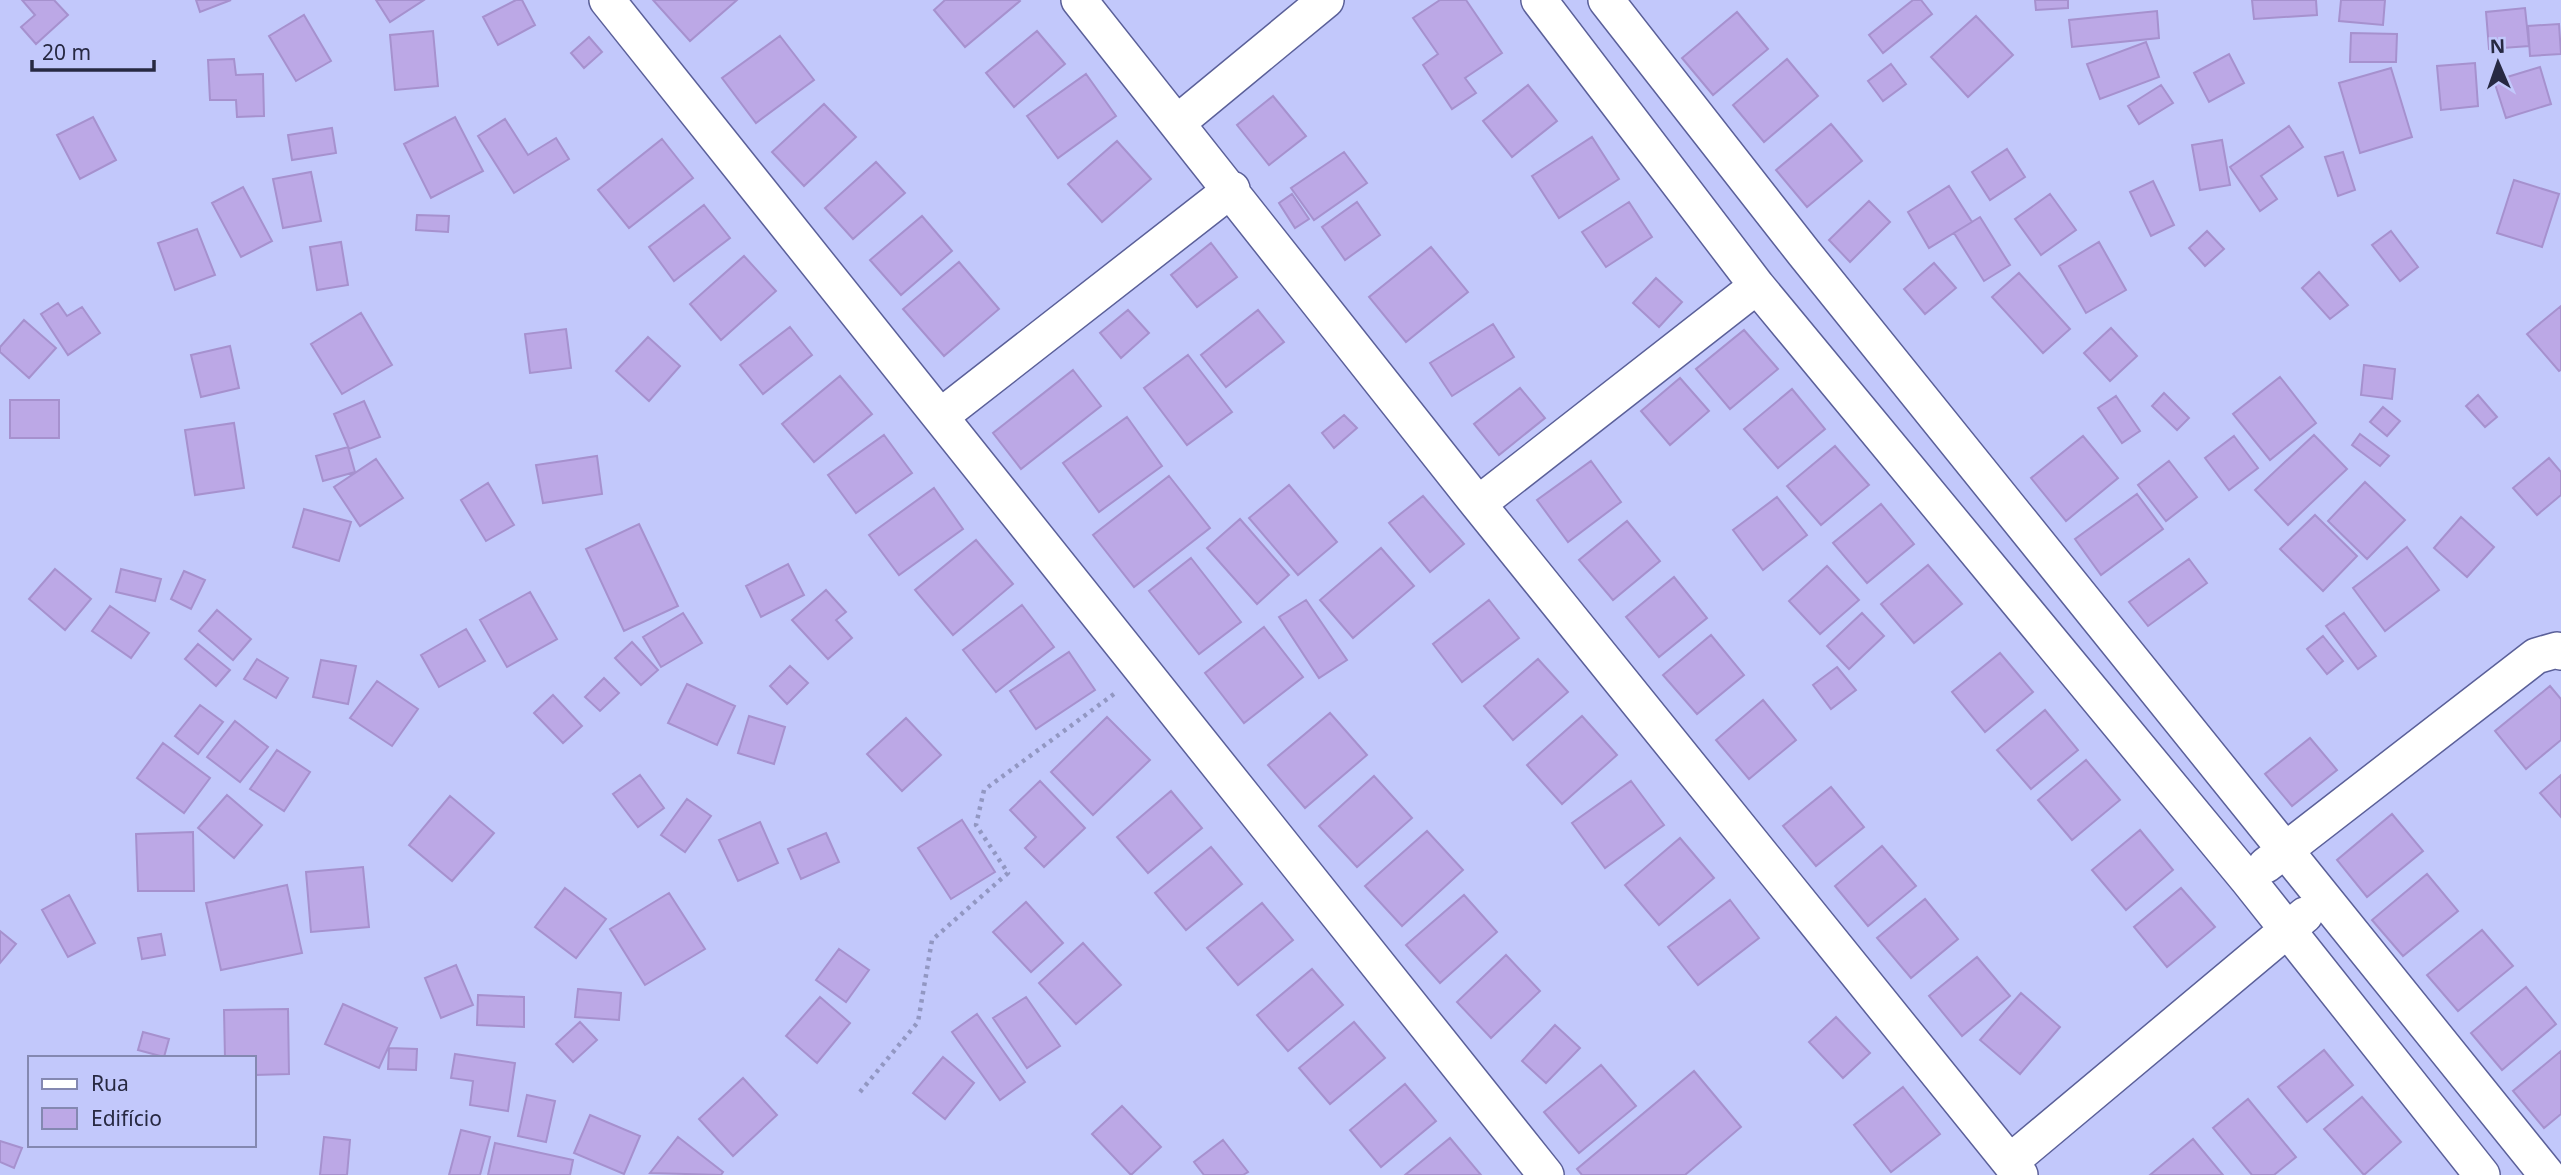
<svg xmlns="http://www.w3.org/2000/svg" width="2561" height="1175" viewBox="0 0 2561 1175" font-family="'Noto Sans',sans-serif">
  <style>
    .building { fill: #bca8e6; stroke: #a691ce; stroke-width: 2 }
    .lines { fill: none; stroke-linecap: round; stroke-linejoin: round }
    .minor-casing { stroke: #5b6099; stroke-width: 38 }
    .path { stroke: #9297c2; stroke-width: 4.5; stroke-dasharray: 3.5 5; stroke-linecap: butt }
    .minor { stroke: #fff; stroke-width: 35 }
  </style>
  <rect width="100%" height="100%" fill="#c2c8fb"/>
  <path class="building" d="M22 0H54L68 15 36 44 21 27 35 15Z
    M196 0H231L200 12Z
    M376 0H424L390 22Z
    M516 0H522L535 25 498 45 483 17Z
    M653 0H737L690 41Z
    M945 0H1019L1020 1 965 47 934 10Z
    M1440 0H1466L1502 53 1465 78 1476 93 1452 109 1423 65 1438 54 1413 18Z
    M1913 0H1921L1932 14 1883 53 1869 35Z
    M2035 0H2068V8L2036 10Z
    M2252 0H2316L2317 15 2254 19Z
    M2341 0H2385L2383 25 2339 21Z
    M2525 8 2529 46 2489 49 2486 12Z
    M2157 11 2159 38 2072 47 2069 20Z
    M1737 12 1768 49 1713 95 1682 58Z
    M304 15 331 61 296 81 269 36Z
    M1976 16 2013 55 1968 97 1931 57Z
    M2559 24 2561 54 2530 56 2528 26Z
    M433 31 438 86 395 90 390 35Z
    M1037 31 1065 64 1014 107 986 73Z
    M2351 33 2397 34 2396 62H2350Z
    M780 36 814 80 756 123 722 78Z
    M589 37 602 52 584 68 571 53Z
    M2146 42 2159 77 2100 99 2087 64Z
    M2229 54 2244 83 2209 102 2194 73Z
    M234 59 236 75 263 74 264 116 237 117 236 100H210L208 60Z
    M1787 59 1818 96 1764 142 1733 105Z
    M2475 63 2478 106 2441 110 2437 66Z
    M1891 64 1906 84 1883 101 1868 81Z
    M2540 67 2551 104 2506 118 2494 81Z
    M2391 68 2412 137 2360 153 2339 83Z
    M1086 74 1116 116 1058 158 1027 116Z
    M1528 85 1557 121 1512 157 1483 121Z
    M2161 85 2173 103 2139 124 2128 106Z
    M1273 96 1306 136 1269 165 1237 125Z
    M824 104 856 137 804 186 772 152Z
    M93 117 116 160 80 179 57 135Z
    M455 117 483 171 431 198 404 144Z
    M505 119 528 155 556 138 569 159 514 193 478 136Z
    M1831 124 1862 161 1807 207 1776 170Z
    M2289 126 2303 147 2261 176 2277 199 2260 211 2230 167Z
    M332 128 336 153 292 160 288 135Z
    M1592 137 1619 179 1559 218 1532 176Z
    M662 139 693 178 629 228 598 190Z
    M2222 140 2230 185 2200 190 2192 145Z
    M1117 141 1151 179 1102 222 1068 184Z
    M2007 149 2025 177 1990 200 1972 172Z
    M1344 152 1367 183 1314 220 1291 188Z
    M2343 152 2355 190 2338 196 2325 157Z
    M876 162 905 193 853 239 825 208Z
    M311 172 321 221 283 228 273 179Z
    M2514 180 2559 194 2542 247 2497 233Z
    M2153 181 2174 225 2151 236 2130 192Z
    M1949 186 1972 222 1929 248 1908 212Z
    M243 187 272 241 241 257 212 203Z
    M1292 194 1309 219 1295 228 1279 203Z
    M2050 194 2076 230 2041 255 2015 219Z
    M1869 201 1890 222 1850 262 1829 240Z
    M1357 202 1380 235 1345 260 1322 227Z
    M1629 202 1652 237 1606 267 1582 232Z
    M704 205 730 238 674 281 649 247Z
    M417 215 449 216 448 232 416 230Z
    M922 216 952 251 901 295 870 260Z
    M1980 217 2010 265 1984 281 1954 233Z
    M197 229 215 275 175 290 158 243Z
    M2207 231 2224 249 2205 266 2189 248Z
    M2391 231 2418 267 2400 281 2372 245Z
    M341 242 348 285 317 290 310 247Z
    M2099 242 2126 290 2086 313 2059 266Z
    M1211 243 1237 277 1197 307 1171 275Z
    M1431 247 1468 292 1406 342 1369 297Z
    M744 256 776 291 721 340 690 304Z
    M959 262 999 309 944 356 903 309Z
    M1934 263 1956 288 1925 314 1904 289Z
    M2319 272 2348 305 2330 319 2302 288Z
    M2019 273 2070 329 2043 353 1992 297Z
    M1656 278 1682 302 1659 327 1633 303Z
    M58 303 67 316 82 307 100 333 68 355 41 314Z
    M2561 306V370L2559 371 2527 334Z
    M1128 310 1149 333 1121 358 1100 333Z
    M1258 310 1284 342 1226 387 1201 355Z
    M361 313 392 365 342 394 311 344Z
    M24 320 56 348 29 378 0 352V347Z
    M1493 324 1514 357 1452 396 1430 363Z
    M790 327 812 355 763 394 740 365Z
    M2111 328 2137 356 2110 381 2084 353Z
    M566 329 571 368 530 373 525 334Z
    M1744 330 1778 369 1730 409 1696 369Z
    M648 337 680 366 649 401 616 371Z
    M230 346 239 388 201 397 191 355Z
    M1188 355 1232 412 1187 445 1144 388Z
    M2364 365 2395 369 2392 399 2361 395Z
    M1073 370 1101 406 1021 469 993 433Z
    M840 376 872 414 814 462 782 424Z
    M2280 377 2316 423 2270 460 2233 414Z
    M1680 378 1709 411 1670 445 1641 411Z
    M1520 388 1545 418 1499 455 1474 424Z
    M1792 389 1825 429 1778 468 1744 429Z
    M2164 393 2189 418 2177 430 2152 406Z
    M2478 395 2497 417 2485 427 2466 406Z
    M2116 396 2140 431 2122 443 2098 408Z
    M10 400H59V438H10Z
    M364 401 380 437 349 449 334 414Z
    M2383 407 2400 421 2387 436 2370 422Z
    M1344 415 1357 428 1334 448 1322 433Z
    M1127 417 1162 466 1099 512 1063 463Z
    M234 423 244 488 195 495 185 430Z
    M2360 434 2389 456 2380 466 2352 445Z
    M884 435 912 473 856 513 828 475Z
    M2314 435 2347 469 2288 525 2255 490Z
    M2083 436 2118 478 2066 521 2031 478Z
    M2234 436 2258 468 2229 490 2205 458Z
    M1835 446 1869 485 1821 525 1787 486Z
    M348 447 355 472 323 481 316 456Z
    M597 456 602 494 543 503 536 465Z
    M2549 458 2561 472V495L2537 515 2513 488Z
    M376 459 403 498 360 526 334 487Z
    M1591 461 1621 502 1568 542 1537 500Z
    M2169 461 2197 497 2166 521 2138 485Z
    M1169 476 1210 528 1134 587 1093 535Z
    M2365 482 2405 520 2367 559 2328 521Z
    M488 483 514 525 486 541 461 500Z
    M1289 485 1337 542 1298 575 1249 518Z
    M934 488 963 529 899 575 869 535Z
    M2137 494 2163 529 2101 575 2075 539Z
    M1423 496 1464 544 1430 572 1389 523Z
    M1777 497 1807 535 1763 570 1733 530Z
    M1881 504 1914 544 1867 583 1833 543Z
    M304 509 351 522 339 561 293 547Z
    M2315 515 2357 556 2323 591 2280 549Z
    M2461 517 2494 547 2467 577 2434 548Z
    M1240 519 1289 575 1257 604 1207 548Z
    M1627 521 1660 561 1613 600 1579 560Z
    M639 524 678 606 624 631 586 549Z
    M976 540 1013 584 953 635 915 590Z
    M2407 547 2439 590 2385 631 2353 588Z
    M1381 548 1414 586 1353 638 1320 600Z
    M1191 558 1241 622 1199 654 1149 591Z
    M2189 559 2207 583 2148 626 2129 602Z
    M788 564 804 595 761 617 746 586Z
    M1928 565 1962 604 1914 643 1881 604Z
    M1827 566 1859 600 1820 634 1789 601Z
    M55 569 91 599 65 630 29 599Z
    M121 569 161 579 155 601 116 592Z
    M184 571 205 580 191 609 171 599Z
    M1674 577 1707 618 1659 657 1626 617Z
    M826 590 846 612 836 620 852 638 828 659 792 620Z
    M530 592 557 639 507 667 480 620Z
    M1306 600 1347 660 1319 678 1279 617Z
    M1489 600 1519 638 1462 682 1433 644Z
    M1022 605 1054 647 996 692 963 650Z
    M110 606 149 633 131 658 92 631Z
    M217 610 251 639 233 660 199 631Z
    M683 613 702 643 661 667 643 637Z
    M1862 613 1884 636 1849 669 1827 646Z
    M2344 613 2376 656 2358 669 2326 626Z
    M1264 627 1303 677 1244 723 1205 673Z
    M466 629 485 661 439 687 421 655Z
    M1711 635 1744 675 1697 714 1663 675Z
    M2323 636 2343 661 2327 674 2307 649Z
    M632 642 658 670 641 685 615 658Z
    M198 644 230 670 216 686 185 659Z
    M1069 652 1095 690 1036 729 1010 691Z
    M2000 653 2033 692 1985 732 1952 692Z
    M257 659 288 678 276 698 244 679Z
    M1538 659 1568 692 1513 740 1484 706Z
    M321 660 356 666 348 704 313 697Z
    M790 666 808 683 787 704 770 686Z
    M1837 667 1856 690 1831 709 1813 685Z
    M604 678 619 693 600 711 585 697Z
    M377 681 418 709 392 746 350 718Z
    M687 684 735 706 717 745 668 723Z
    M2550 686 2561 699V740L2526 769 2495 731Z
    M553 695 582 726 563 743 534 713Z
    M1763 700 1796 740 1749 779 1716 740Z
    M200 705 223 722 198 754 175 736Z
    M2045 710 2078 750 2031 789 1997 750Z
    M1330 713 1367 755 1305 808 1268 765Z
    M749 716 785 727 774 764 738 753Z
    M1582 716 1617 755 1562 804 1527 765Z
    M1107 717 1150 760 1093 815 1051 772Z
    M906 718 941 755 902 791 867 754Z
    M235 721 268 747 240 782 207 757Z
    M2310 738 2337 770 2292 806 2265 774Z
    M163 743 210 778 184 813 137 778Z
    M277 750 310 772 284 811 250 789Z
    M2086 760 2120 800 2072 840 2038 800Z
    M640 775 664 808 638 827 613 794Z
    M2561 775V817L2540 793Z
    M1374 776 1412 818 1357 867 1319 826Z
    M1040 781 1085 828 1044 867 1025 848 1036 837 1010 810Z
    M1631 781 1664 825 1605 868 1572 823Z
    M1831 787 1864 827 1816 866 1783 826Z
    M1171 791 1202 828 1148 873 1117 837Z
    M227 795 262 825 234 858 198 828Z
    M450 796 494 833 452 881 409 845Z
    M687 799 711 816 685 852 661 835Z
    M2392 814 2423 851 2367 897 2337 860Z
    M962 820 995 872 951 899 918 848Z
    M760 822 778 863 738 881 719 840Z
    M2140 830 2173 870 2126 910 2092 870Z
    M1427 831 1463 870 1402 926 1365 886Z
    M193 832 194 891H138L136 834Z
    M826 833 839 862 801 879 788 849Z
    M1680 838 1714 878 1659 925 1625 885Z
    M1882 846 1916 886 1868 926 1835 886Z
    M1211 847 1242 884 1186 930 1155 893Z
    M363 867 369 927 311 932 306 872Z
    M2427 874 2458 911 2403 956 2372 920Z
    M287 885 302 953 221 970 206 903Z
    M565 888 606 919 576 958 535 927Z
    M2181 888 2215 927 2167 967 2134 927Z
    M669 893 705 949 645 985 610 929Z
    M69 895 95 943 68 957 42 910Z
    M1464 895 1497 932 1440 983 1406 945Z
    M1925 899 1958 939 1911 978 1877 938Z
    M1730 900 1759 938 1698 985 1668 947Z
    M1026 902 1063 943 1031 972 993 932Z
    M1262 903 1293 940 1238 985 1207 948Z
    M2482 930 2513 966 2458 1011 2427 975Z
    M0 931 16 944 0 963Z
    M161 934 165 955 142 959 138 938Z
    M1083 943 1121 985 1076 1024 1039 983Z
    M839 949 869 970 846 1002 816 980Z
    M1506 955 1540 991 1491 1038 1457 1002Z
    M1977 957 2010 996 1962 1036 1929 996Z
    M456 965 473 1005 441 1018 425 978Z
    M1312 969 1343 1005 1288 1051 1257 1015Z
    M2526 987 2556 1024 2502 1070 2471 1033Z
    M578 989 621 993 619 1020 575 1017Z
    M2021 993 2060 1027 2020 1074 1980 1040Z
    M478 995 524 997V1027L477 1025Z
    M820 997 850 1023 817 1063 786 1036Z
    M1026 997 1060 1046 1027 1068 993 1018Z
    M343 1004 397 1028 379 1068 325 1044Z
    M288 1009 289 1074 254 1075V1058H225L224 1010Z
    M977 1014 1025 1082 1000 1100 952 1032Z
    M1836 1017 1870 1053 1843 1078 1809 1042Z
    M580 1022 597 1040 573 1062 556 1044Z
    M1354 1022 1385 1058 1330 1104 1299 1068Z
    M1555 1025 1580 1048 1546 1083 1522 1061Z
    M143 1032 169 1039 164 1057 138 1050Z
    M389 1048 417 1049 416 1070 388 1069Z
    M2324 1050 2353 1085 2307 1122 2278 1087Z
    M2561 1051V1114L2544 1128 2513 1091Z
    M455 1054 515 1063 508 1111 470 1105 473 1081 451 1078Z
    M943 1057 974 1083 945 1119 913 1093Z
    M1601 1065 1636 1106 1579 1153 1544 1112Z
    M1694 1071 1741 1127 1685 1175H1582L1577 1169Z
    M743 1078 777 1115 733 1156 699 1119Z
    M1405 1084 1436 1121 1381 1167 1350 1130Z
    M1903 1087 1940 1134 1891 1172 1854 1125Z
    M527 1095 555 1101 546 1142 518 1136Z
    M2362 1097 2401 1142 2364 1175 2324 1129Z
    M2248 1099 2296 1157 2274 1175H2252L2213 1128Z
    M1122 1106 1161 1147 1131 1175 1092 1134Z
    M590 1115 640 1136 624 1174 574 1153Z
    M461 1130 490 1137 480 1175H449Z
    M324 1137 350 1140 347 1175H320Z
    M678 1137 723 1172 721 1175 650 1173Z
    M1450 1138 1481 1175H1405Z
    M2193 1139 2223 1175H2150Z
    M1223 1140 1248 1172 1243 1175H1204L1194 1162Z
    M0 1141 22 1148 14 1168 0 1162Z
    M495 1143 573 1160 570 1175H488Z"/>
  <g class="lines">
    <g class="minor-casing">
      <path id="minor" d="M607 0 1546 1175
        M1079 0 1478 504 2020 1175
        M1539 0 1757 286 2248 880 2482 1175
        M1606 0 1804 253 2547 1175
        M1177 123 1326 0
        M941 416 1232 189
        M1478 504 1757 286
        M2266 865 2536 656 2557 650 2561 652
        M2010 1162 2305 915"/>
    </g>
    <path class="path" d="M860 1092 918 1022 932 940 1008 873 976 825 984 790 1114 694"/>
    <use href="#minor" class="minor"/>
  </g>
  <rect x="28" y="1056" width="228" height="91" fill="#c2c8fb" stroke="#8488b1" stroke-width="2"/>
  <rect x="42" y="1079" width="35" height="10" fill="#ffffff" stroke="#8488b1" stroke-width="2"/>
  <text x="91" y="1091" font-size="21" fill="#272942">Rua</text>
  <rect x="42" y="1108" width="35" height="21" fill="#bca8e6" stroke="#8488b1" stroke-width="2"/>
  <text x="91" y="1126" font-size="21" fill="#272942">Edifício</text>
  <g transform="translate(2498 63) rotate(358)" stroke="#c2c8fb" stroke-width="5" paint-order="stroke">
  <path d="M0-5L12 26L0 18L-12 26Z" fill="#272942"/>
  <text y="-10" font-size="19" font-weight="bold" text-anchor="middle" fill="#272942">N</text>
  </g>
  <path d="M32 60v10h122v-10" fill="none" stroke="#272942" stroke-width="3.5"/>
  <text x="42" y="60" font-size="21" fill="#272942" stroke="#c2c8fb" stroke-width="5" paint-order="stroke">20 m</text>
</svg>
